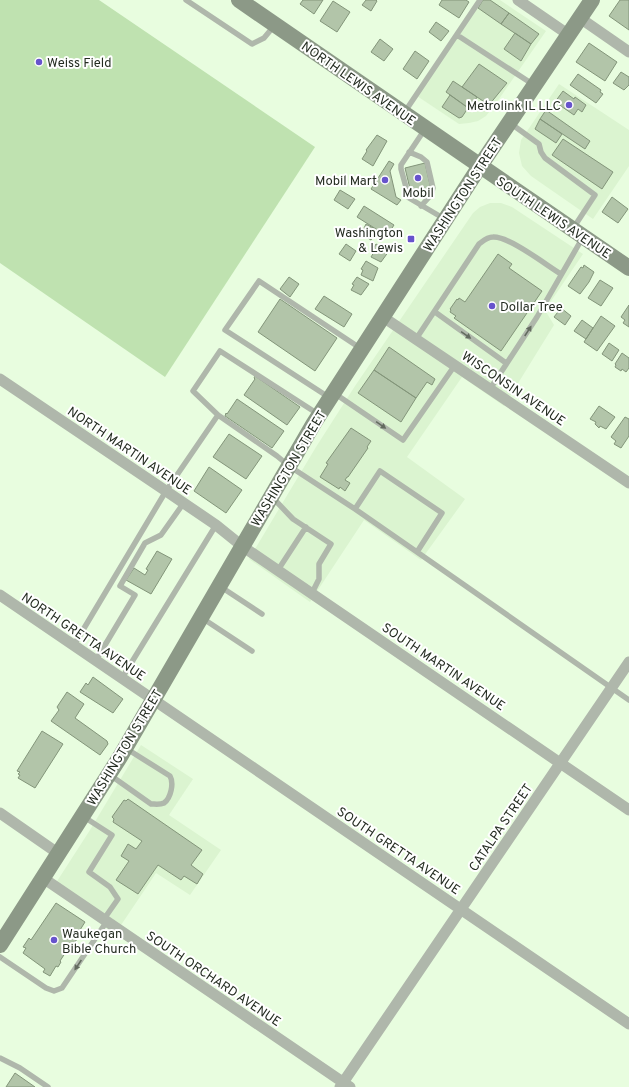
<svg xmlns="http://www.w3.org/2000/svg" width="629" height="1087" viewBox="0 0 629 1087" font-family="Overpass,sans-serif">
  <style>
    .built { fill: #dbf4d0 }
    .green { fill: #bfe2b0 }
    .building { fill: #b2c5a9; stroke: #83957a }
    .lines { fill: none; stroke-linecap: round; stroke-linejoin: round }
    .service { stroke: #afb7ab; stroke-width: 5.5 }
    .minor { stroke: #afb7ab; stroke-width: 11 }
    .secondary { stroke: #8c9987; stroke-width: 16 }
    .oneway { fill: #636b5f }
    .poi-dot { fill: #6753cc; stroke: #fff; stroke-width: 1.5 }
    .labels { text-anchor: middle; stroke-width: 4; stroke-linejoin: round; paint-order: stroke }
    .poi-label { font-size: 13px; fill: #242c21; stroke: #fff; text-anchor: start }
    .street-label { font-size: 13px; fill: #242c21; stroke: #fff }
  </style>
  <rect width="100%" height="100%" fill="#e8fddf"/>
  <path class="built" d="M481 0H500L546 31 499 99 486 116 478 121 469 123 459 124 417 96Z
    M559 84 629 130V166L593 219 531 176 522 166 519 153 521 140Z
    M490 203H501L512 207 583 254 545 310 554 325 504 406 462 377 407 457 465 499 421 560 364 520 310 602 249 559 316 447 355 386 473 213 480 207Z
    M141 745 193 779 169 815 221 850 190 895 156 873 117 931 52 889 90 830Z"/>
  <path class="green" d="M0 0H99L315 147 165 377 0 263Z"/>
  <path class="building" d="M303 0H323L314 14 300 4Z
    M366 0H376L377 1 371 11 362 5Z
    M442 0H466L469 2 459 18 439 5Z
    M483 0H490L509 13 501 24 478 8Z
    M620 0H629V30L609 16Z
    M333 1 350 12 337 32 320 21Z
    M509 13 539 34 531 44 501 24Z
    M436 22 449 31 441 41 429 32Z
    M515 33 531 44 521 61 504 49Z
    M380 39 393 49 384 61 371 52Z
    M589 43 617 62 605 81 576 62Z
    M415 51 429 61 417 79 403 69Z
    M479 64 507 83 489 105 462 87Z
    M621 72 629 77V85L624 90 613 83Z
    M578 74 601 90 600 92 603 94 596 103 570 85Z
    M453 81 477 97 470 109 446 92Z
    M563 91 574 99 575 97 586 105 582 112 578 109 574 115 555 102Z
    M450 95 468 108 462 117 459 118 442 107Z
    M546 110 590 141 585 149 540 119Z
    M540 119 562 134 556 143 535 129Z
    M377 135 387 141 373 166 362 159 367 151 366 150Z
    M563 139 613 172 602 189 552 155Z
    M389 161 394 164 390 171 396 197 401 200 397 205 371 189Z
    M425 163 431 189 411 193 405 168Z
    M340 190 355 199 348 209 334 200Z
    M612 197 628 209 618 223 602 212Z
    M364 206 394 225 387 236 357 217Z
    M366 224 377 230 371 240 361 234Z
    M346 244 356 251 350 261 339 254Z
    M376 244 389 251 381 262 371 257 374 252 372 251Z
    M498 254 512 264 509 268 542 291 501 351 454 318 456 316 450 312 451 310 450 309 457 299 458 300 459 298 465 302Z
    M366 261 378 268 373 281 361 275 363 270 361 269Z
    M584 265 594 272 589 282 580 294 568 286 581 267 583 268Z
    M289 277 299 284 290 297 280 289Z
    M357 277 369 284 361 295 351 290 354 285 352 284Z
    M600 280 613 288 601 306 588 298Z
    M324 296 352 314 344 327 315 309Z
    M280 299 337 338 315 371 258 332Z
    M629 305V327L623 323 625 320 621 317Z
    M561 308 571 316 565 325 554 317Z
    M601 316 615 326 597 351 584 342Z
    M582 320 593 328 586 339 574 331Z
    M609 343 619 350 612 361 602 354Z
    M389 347 435 379 432 385 427 382 416 398 374 370Z
    M622 353 629 358V368L626 372 622 369 621 371 615 367 616 365 615 364Z
    M374 370 416 398 401 422 358 393Z
    M255 376 300 407 287 425 244 395 255 379 254 378Z
    M237 399 284 431 272 448 225 416 226 413 227 414Z
    M599 406 615 417 606 429 600 426 599 428 595 424 596 422 590 419Z
    M625 417 629 419V436L621 448 614 444 616 441 611 437Z
    M351 428 371 441 367 447 368 448 348 477H347L345 480 350 483 345 491 340 487 339 489 320 477 328 464 326 463Z
    M229 434 262 456 246 479 213 457Z
    M209 467 242 490 226 513 194 491Z
    M157 551 172 559 151 594 126 580 134 568 145 575 148 570 146 569Z
    M93 677 123 699 113 713 80 692 86 683 88 685Z
    M67 692 84 704 75 718 107 741 108 744 100 755 51 721 59 710 57 707Z
    M42 731 63 744 35 788 18 778 20 775 18 774 20 772 17 771Z
    M128 799 202 850 191 865 203 874 197 884 184 876 181 880 158 865 138 894 116 880 129 861 121 856 128 844 136 849 142 841 113 822 114 819 112 817 124 800 126 801Z
    M56 903 85 922 75 938 77 939 73 945 71 944 60 961 61 962 58 967 56 966 50 976 43 972 45 969 23 953 26 948 23 947 29 938 31 940Z
    M15 1073 35 1087H6Z"/>
  <g class="lines">
    <path class="service" d="M186 0 252 44 264 38 274 26
      M457 35 534 85
      M404 113 480 0
      M510 123 539 144 541 152 545 158 595 195 574 227
      M425 129 401 165V169L409 198 443 218
      M409 152 421 157 427 162 433 188 431 195 421 206
      M435 312 506 363
      M416 339 479 244C483 241 487 237 493 237 509 236 546 265 561 274
      M490 389 537 317 583 237
      M334 393 403 440 455 365
      M330 398 225 330 259 281 360 348
      M318 414 220 351 193 391 218 415 277 456 289 466 355 509 380 471 442 513 417 552
      M273 498 293 519 331 544 319 564V579L312 593
      M355 509 417 552 629 700
      M278 570 306 527
      M221 587 262 614
      M202 618 252 651
      M74 645 166 491 218 415
      M96 660 135 595 120 586 145 543 161 535 183 504
      M122 678 216 525
      M110 775 151 804C155 804 160 805 164 803 171 798 174 783 170 776L127 749
      M84 817 112 835 89 872 110 887 118 899 104 919
      M0 957 46 988 54 991 62 988 107 921
      M0 1058 20 1068 48 1087"/>
    <path class="minor" d="M518 0 569 35
      M580 18 629 52
      M383 317 629 483
      M0 379 166 491 216 525 242 546 629 810
      M0 595 629 1024
      M0 813 59 854
      M43 878 350 1087
      M340 1087 629 662"/>
    <path class="secondary" d="M239 0 629 268
      M0 945 120 757 314 423 480 166 592 0"/>
  </g>
  <defs><path id="oneway-solid" d="M-6-.8H1V-3.2L6.5 0L1 3.2V.8H-6Z"/></defs>
  <g class="oneway">
    <use href="#oneway-solid" transform="translate(528 331) rotate(-57)"/>
    <use href="#oneway-solid" transform="translate(466 335) rotate(35)"/>
    <use href="#oneway-solid" transform="translate(381 425) rotate(35)"/>
    <use href="#oneway-solid" transform="translate(78 965) rotate(124)"/>
  </g>
  <g class="poi-dot">
    <circle cx="39" cy="62" r="4"/>
    <circle cx="569" cy="105" r="4"/>
    <circle cx="418" cy="178" r="4"/>
    <circle cx="385" cy="180" r="4"/>
    <rect x="407" y="235" width="8" height="8" rx="2"/>
    <circle cx="492" cy="306" r="4"/>
    <circle cx="54" cy="940" r="4"/>
  </g>
  <g class="labels">
    <g class="poi-label">
      <text x="47" y="67">Weiss Field</text>
      <text x="561" y="110" text-anchor="end">Metrolink IL LLC</text>
      <text x="377" y="185" text-anchor="end">Mobil Mart</text>
      <text x="418" y="197" text-anchor="middle">Mobil</text>
      <text x="403" y="237" text-anchor="end">Washington<tspan x="403" dy="15">&amp; Lewis</tspan></text>
      <text x="500" y="311">Dollar Tree</text>
      <text x="62" y="938">Waukegan<tspan x="62" dy="15">Bible Church</tspan></text>
    </g>
    <g class="street-label">
      <text transform="translate(359 83) rotate(35)" y="5">NORTH LEWIS AVENUE</text>
      <text transform="translate(462 194) rotate(-57)" y="5">WASHINGTON STREET</text>
      <text transform="translate(554 217) rotate(34)" y="5">SOUTH LEWIS AVENUE</text>
      <text transform="translate(514 388) rotate(34)" y="5">WISCONSIN AVENUE</text>
      <text transform="translate(130 450) rotate(34)" y="5">NORTH MARTIN AVENUE</text>
      <text transform="translate(288 468) rotate(-59)" y="5">WASHINGTON STREET</text>
      <text transform="translate(84 636) rotate(34)" y="5">NORTH GRETTA AVENUE</text>
      <text transform="translate(444 666) rotate(34)" y="5">SOUTH MARTIN AVENUE</text>
      <text transform="translate(124 747) rotate(-59)" y="5">WASHINGTON STREET</text>
      <text transform="translate(500 827) rotate(-56)" y="5">CATALPA STREET</text>
      <text transform="translate(399 850) rotate(34)" y="5">SOUTH GRETTA AVENUE</text>
      <text transform="translate(214 978) rotate(34)" y="5">SOUTH ORCHARD AVENUE</text>
    </g>
  </g>
</svg>
